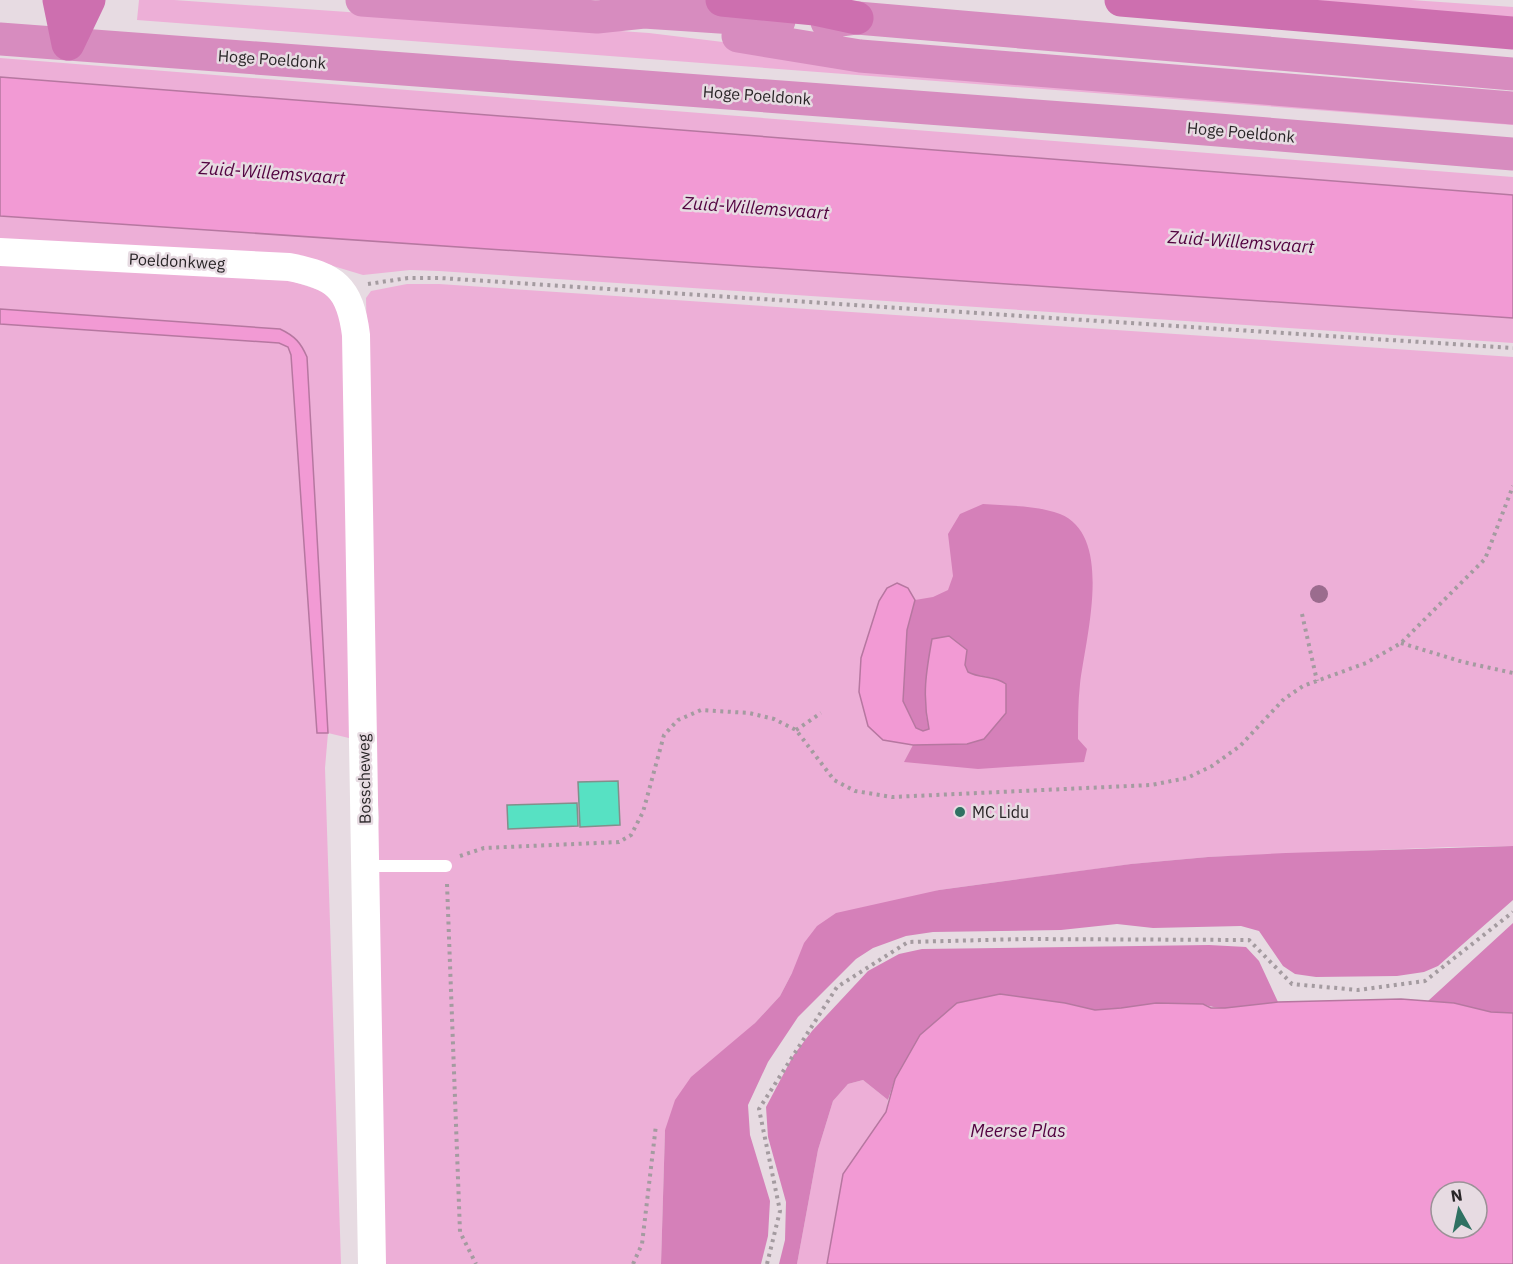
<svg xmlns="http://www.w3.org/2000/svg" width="1513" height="1264" viewBox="0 0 1513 1264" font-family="'IBM Plex Sans',sans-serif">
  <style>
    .green { fill: #edafd7 }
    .forest { fill: #d580b9 }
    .water { fill: #f29ad4; stroke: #b677a0; stroke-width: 1.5; fill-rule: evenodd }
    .building { fill: #57e1c3; stroke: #828f8b; stroke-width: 1.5 }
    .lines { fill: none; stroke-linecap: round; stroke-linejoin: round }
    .path { stroke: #a49ba0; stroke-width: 4; stroke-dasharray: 3 4.5; stroke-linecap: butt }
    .service { stroke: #fff; stroke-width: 12 }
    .tertiary { stroke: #fff; stroke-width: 28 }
    .trunk { stroke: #d78cbf; stroke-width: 33 }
    .motorway { stroke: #cd6faf; stroke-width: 33 }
    .tree { fill: #9b6c8e }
    .poi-dot { fill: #2f7162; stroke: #e7dbe2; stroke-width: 2 }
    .labels { text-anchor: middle; stroke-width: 5; stroke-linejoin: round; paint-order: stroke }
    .street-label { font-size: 16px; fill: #292527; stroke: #e7dbe2 }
    .poi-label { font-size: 16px; fill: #292527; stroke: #e7dbe2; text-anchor: start }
    .water-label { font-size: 18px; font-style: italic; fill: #520340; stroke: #e7dbe2 }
  </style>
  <rect width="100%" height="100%" fill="#e7dbe2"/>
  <path class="green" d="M139 0H174L649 33 731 43 1513 117V125L137 20Z
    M1237 0H1411L1513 7V22Z
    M0 58 1513 177V195L0 77Z
    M0 216 1513 318V343L439 271 410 270 363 275 310 259 0 240Z
    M0 264 282 278 322 291 334 303 346 335 353 739 328 733 325 768 341 1264H0V324L279 343 288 347 291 355 328 732 307 357C301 343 295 336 280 329L0 309Z
    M407 284H439L1513 357V846L1450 847 1208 857 1132 864 939 890 927 894 792 973 780 996 755 1023 665 1130 661 1264H383L376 842 379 818 376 779 366 298 371 291Z
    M863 1080 888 1100 886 1112 843 1174 827 1264H797L818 1150 833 1101 848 1084Z"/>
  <path class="forest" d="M983 504C1007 506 1036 505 1060 514 1115 536 1085 640 1080 684 1078 702 1078 720 1078 739L1087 749 1084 762 978 769 904 762 913 745 967 744 1006 684C994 675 981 678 968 672L965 665 966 650 926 714 929 729 923 731 916 728 903 701 907 630 915 600 933 597 948 590 953 576 948 534 960 514Z
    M1513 846V900L1438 966 1424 972 1397 976 1316 977 1295 974 1283 966 1259 931 1241 926 1153 928 1117 924 1061 930 933 932 906 936 873 948 856 959 798 1017 768 1062 748 1105 750 1135 770 1201 768 1236 761 1264H661L665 1130 675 1100 691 1077 755 1023 780 996 792 973 804 943 817 926 836 913 939 890 1131 864 1208 857 1286 853Z
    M1513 923V1013L1491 1012 1454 1003 1428 1001Z
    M1209 945 1246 947 1259 961 1278 1002C1255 1005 1225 1013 1203 1004L1095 1010 1065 1003 895 1079 888 1100 863 1080 848 1084 833 1101 818 1150 797 1264H779L785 1240 786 1202 768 1137 766 1107 793 1056 812 1031 868 971 899 954 922 949Z"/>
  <path class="water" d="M0 77 1513 195V318L0 216Z
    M0 309 280 329C295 336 301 343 307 357L328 733H317L291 355 288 347 279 343 0 324Z
    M897 583 908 588 915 600 907 630 903 701 916 728 923 731 929 729C922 696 926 672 932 639L949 636 967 650 965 665 968 672C981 679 994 675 1006 684V713L984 739 967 744 913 745 883 740 868 726 859 692 861 658 879 601 887 588Z
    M1000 994 1065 1003 1095 1010 1121 1008 1156 1003 1203 1004 1211 1008H1225L1278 1002 1401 999 1454 1003 1491 1012 1513 1013V1264H827L843 1174 886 1112 895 1079 920 1035 957 1003ZM1441 1192H1477V1228H1441Z"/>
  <path class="building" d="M618 781 620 825 580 827 578 782Z
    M577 803 578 826 508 829 507 805Z"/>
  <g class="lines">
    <path class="path" d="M368 284 408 278H440L1513 348
      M1302 614 1317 681
      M1401 643 1463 662 1513 673
      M796 730 821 713
      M460 856 484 848 619 842 631 835 643 812 664 735 678 720 701 710 749 713 774 719 796 730 834 780 855 791 892 797 1151 785 1187 778 1212 766 1240 746 1284 699 1303 686 1366 663 1401 643 1485 559 1513 486
      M447 884 460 1232 476 1264
      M633 1264 642 1244 656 1125
      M767 1264 780 1211 759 1109 837 987 908 942 1024 939 1249 940 1292 984 1358 990 1425 981 1513 912"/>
    <path class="service" d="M365 866H446"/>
    <path class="tertiary" d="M0 252 289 267C335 276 350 287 356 335L372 1264"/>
    <path class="trunk" d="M362 0 597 17 644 12 779 21
      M827 22 857 18 1513 74
      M738 36 860 56 1513 108
      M0 39 1144 124 1513 154"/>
    <path class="motorway" d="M59 0 68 44
      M722 0 815 9 857 18
      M1121 0 1513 33
      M68 44 89 0"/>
  </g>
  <circle class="tree" cx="1319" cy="594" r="9"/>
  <circle class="poi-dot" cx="960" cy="812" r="6"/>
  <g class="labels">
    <g class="street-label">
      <text transform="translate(272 59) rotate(4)" y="6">Hoge Poeldonk</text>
      <text transform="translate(757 95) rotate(4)" y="6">Hoge Poeldonk</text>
      <text transform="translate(1241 132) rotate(5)" y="6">Hoge Poeldonk</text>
      <text transform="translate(177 261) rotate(3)" y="6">Poeldonkweg</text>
      <text transform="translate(364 779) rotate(-91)" y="6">Bosscheweg</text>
    </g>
    <g class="poi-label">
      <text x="972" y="818">MC Lidu</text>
    </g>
    <g class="water-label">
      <text transform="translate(272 173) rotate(4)" y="6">Zuid-Willemsvaart</text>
      <text transform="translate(756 208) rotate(4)" y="6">Zuid-Willemsvaart</text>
      <text transform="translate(1241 242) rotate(4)" y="6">Zuid-Willemsvaart</text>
      <text x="1018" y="1137">Meerse Plas</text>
    </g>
  </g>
  <g transform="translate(1459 1210) rotate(351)"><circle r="28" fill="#e7dbe2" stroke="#9b9297" stroke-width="1.5"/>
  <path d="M0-4.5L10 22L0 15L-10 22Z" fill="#2f7162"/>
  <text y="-9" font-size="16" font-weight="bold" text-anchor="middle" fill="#292527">N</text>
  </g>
</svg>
